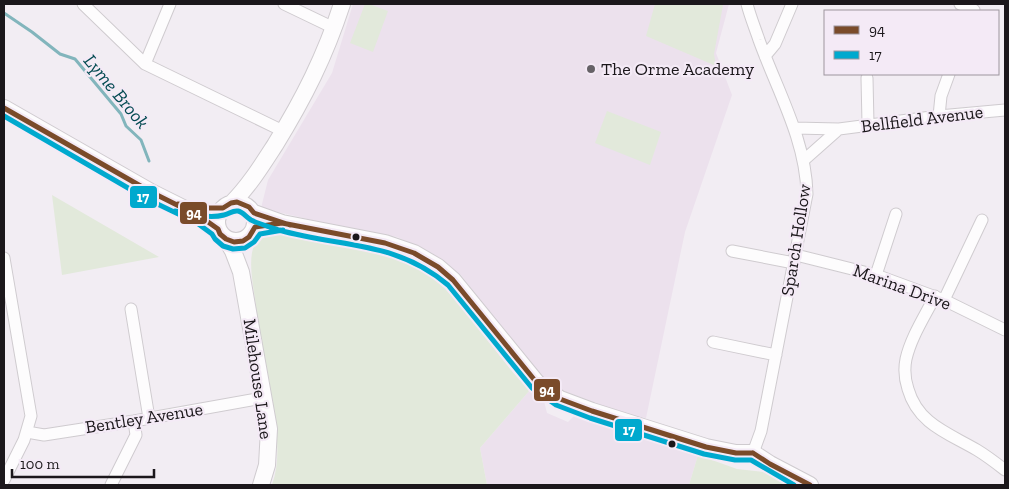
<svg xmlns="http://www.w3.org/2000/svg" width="1009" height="489" viewBox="0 0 1009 489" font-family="'Zilla Slab',serif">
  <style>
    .built { fill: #ece1ed }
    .green { fill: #e2e9db }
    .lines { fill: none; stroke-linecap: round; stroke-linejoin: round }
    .stream { stroke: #82b5bc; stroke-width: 3 }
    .street-casing { stroke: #cfcbcf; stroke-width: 13 }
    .secondary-casing { stroke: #cfcbcf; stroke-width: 18 }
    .street { stroke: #fdfcfd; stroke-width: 11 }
    .secondary { stroke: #fdfcfd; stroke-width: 16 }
    .bus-1-casing { stroke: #f4eaf6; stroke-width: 9 }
    .bus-2-casing { stroke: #f4eaf6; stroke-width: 9 }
    .bus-1 { stroke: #7a4b2a; stroke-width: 5 }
    .bus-2 { stroke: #00a9ce; stroke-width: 5 }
    .poi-dot { fill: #666267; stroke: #f4eaf6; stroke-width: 2 }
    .bus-dot { fill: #1b171b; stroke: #f4eaf6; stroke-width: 2 }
    .labels { text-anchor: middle; stroke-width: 4.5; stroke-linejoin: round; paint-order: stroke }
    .poi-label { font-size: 18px; fill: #1b171b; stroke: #f4eaf6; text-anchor: start }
    .street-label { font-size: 18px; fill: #1b171b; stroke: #f4eaf6 }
    .water-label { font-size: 19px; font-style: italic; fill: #034a51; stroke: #f4eaf6 }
    .line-badge { stroke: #f4eaf6; stroke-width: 2 }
    .badge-label { font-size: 14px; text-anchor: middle; font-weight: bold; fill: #fff }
  </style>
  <rect width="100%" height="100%" fill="#f2edf3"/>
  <path class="built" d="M353 4H729L716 53 732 95 685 232 646 418 615 414 545 389 525 358 461 275 426 250 397 237 329 224 261 208 268 180 332 73Z
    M530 390 544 401 547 413 568 422 576 414 637 437 698 455 689 485H487L480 448Z"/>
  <path class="green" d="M365 4H369L388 11 373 52 350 43Z
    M655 4 723 5 714 54 716 66 646 36Z
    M607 111 661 132 650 165 595 143Z
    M52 195 159 257 62 275Z
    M280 227C311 233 344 236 374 244 414 256 444 285 470 316 490 341 506 368 530 390L480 448 487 485H272C284 451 273 413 267 379 262 353 258 326 255 299 253 285 248 260 254 246 259 234 268 228 280 227Z
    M698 455 737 469 773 473 797 485H689Z"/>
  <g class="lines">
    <path class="stream" d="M4 13 32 32 60 54 75 59 121 114 126 126 141 140 149 161"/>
    <g class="street-casing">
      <path id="street" d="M83 4 145 64 283 131
        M284 4 334 28
        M747 4C750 16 755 28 759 40 777 90 806 140 807 194L761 431 753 453
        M960 4 974 10
        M765 56 775 44 792 4
        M145 64 170 4
        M867 78 868 124
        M939 116 941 96 949 74
        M794 128 839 129 939 116 1005 110
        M804 160 839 129
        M732 251 794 263
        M796 255 876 275 944 300 1005 330
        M4 258 31 416 24 440 4 480
        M876 275 896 214
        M935 296C925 316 911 337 906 359 904 369 905 380 908 389 918 424 948 433 977 450 987 456 996 463 1005 470
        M944 300 982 220
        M131 309 149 418
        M713 342 776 355
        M27 432 44 435 134 421 262 398
        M111 485 136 435 134 421"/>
    </g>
    <g class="secondary-casing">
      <path id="secondary" d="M4 108 151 192 201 217 218 229
        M217 222a19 19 0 1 1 38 0a19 19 0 1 1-38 0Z
        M232 203C249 186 262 165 275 145 304 98 325 56 342 4
        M254 213 282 223 385 243 414 253 438 267 453 280 537 383 560 399 592 411 706 447 736 453H753L770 464 810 485
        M226 239 233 251 241 272 269 429 267 465 261 485"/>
    </g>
    <use href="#street" class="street"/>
    <use href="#secondary" class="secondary"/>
    <g class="bus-1-casing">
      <path id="bus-1" d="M4 108 151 192 201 217 218 229 220 234 226 239 234 242 243 241 249 237 255 227 282 223 385 243 414 253 438 267 453 280 537 383 560 399 592 411 706 447 736 453H753
        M178 204 202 208H223L231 203 237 202 249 207 254 213 290 225
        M753 453 770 464 810 485"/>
    </g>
    <g class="bus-2-casing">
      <path id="bus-2" d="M4 116 147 199 197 223 212 234 215 239 223 246 233 249 245 248 254 242 260 234 283 230
        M175 211C190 214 209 219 224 215 230 214 232 210 238 211 243 212 246 217 251 220 259 224 270 227 279 230 341 248 395 240 448 285L532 388 556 405 590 418 704 454 735 460H751L794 485"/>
    </g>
    <use href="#bus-1" class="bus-1"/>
    <use href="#bus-2" class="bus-2"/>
  </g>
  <circle class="poi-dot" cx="591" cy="69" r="5"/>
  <g class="bus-dot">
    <circle cx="356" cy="237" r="4.5"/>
    <circle cx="672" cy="444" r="4.5"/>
  </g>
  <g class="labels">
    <g class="poi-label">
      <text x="601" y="75">The Orme Academy</text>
    </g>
    <g class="street-label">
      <text transform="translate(922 119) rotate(-7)" y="6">Bellfield Avenue</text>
      <text transform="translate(796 240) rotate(-81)" y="6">Sparch Hollow</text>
      <text transform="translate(902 287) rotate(20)" y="6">Marina Drive</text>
      <text transform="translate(258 379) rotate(82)" y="6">Milehouse Lane</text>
      <text transform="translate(144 418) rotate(-9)" y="6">Bentley Avenue</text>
    </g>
    <g class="water-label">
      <text transform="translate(117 91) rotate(50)" y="7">Lyme Brook</text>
    </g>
  </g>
  <g class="line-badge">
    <rect x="129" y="185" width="29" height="24" rx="5" fill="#00a9ce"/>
    <rect x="179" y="201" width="29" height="24" rx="5" fill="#7a4b2a"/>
    <rect x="533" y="378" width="28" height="24" rx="5" fill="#7a4b2a"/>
    <rect x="614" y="418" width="29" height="24" rx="5" fill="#00a9ce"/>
  </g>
  <g class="badge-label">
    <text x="143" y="202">17</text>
    <text x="194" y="218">94</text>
    <text x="547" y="395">94</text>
    <text x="629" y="435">17</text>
  </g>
  <rect width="1009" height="489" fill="none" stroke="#1b171b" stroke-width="10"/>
  <rect x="824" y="10" width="175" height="65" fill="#f4eaf6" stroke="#9d969e"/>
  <rect x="834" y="26" width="25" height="8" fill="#7a4b2a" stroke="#9d969e"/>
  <text x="869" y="35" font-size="15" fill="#1b171b">94</text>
  <rect x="834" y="51" width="25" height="8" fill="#00a9ce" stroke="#9d969e"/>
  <text x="869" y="60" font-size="15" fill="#1b171b">17</text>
  <path d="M12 469v8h142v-8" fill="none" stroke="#1b171b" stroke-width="2.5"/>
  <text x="20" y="469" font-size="15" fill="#1b171b" stroke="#f4eaf6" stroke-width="4" paint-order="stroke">100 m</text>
</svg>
